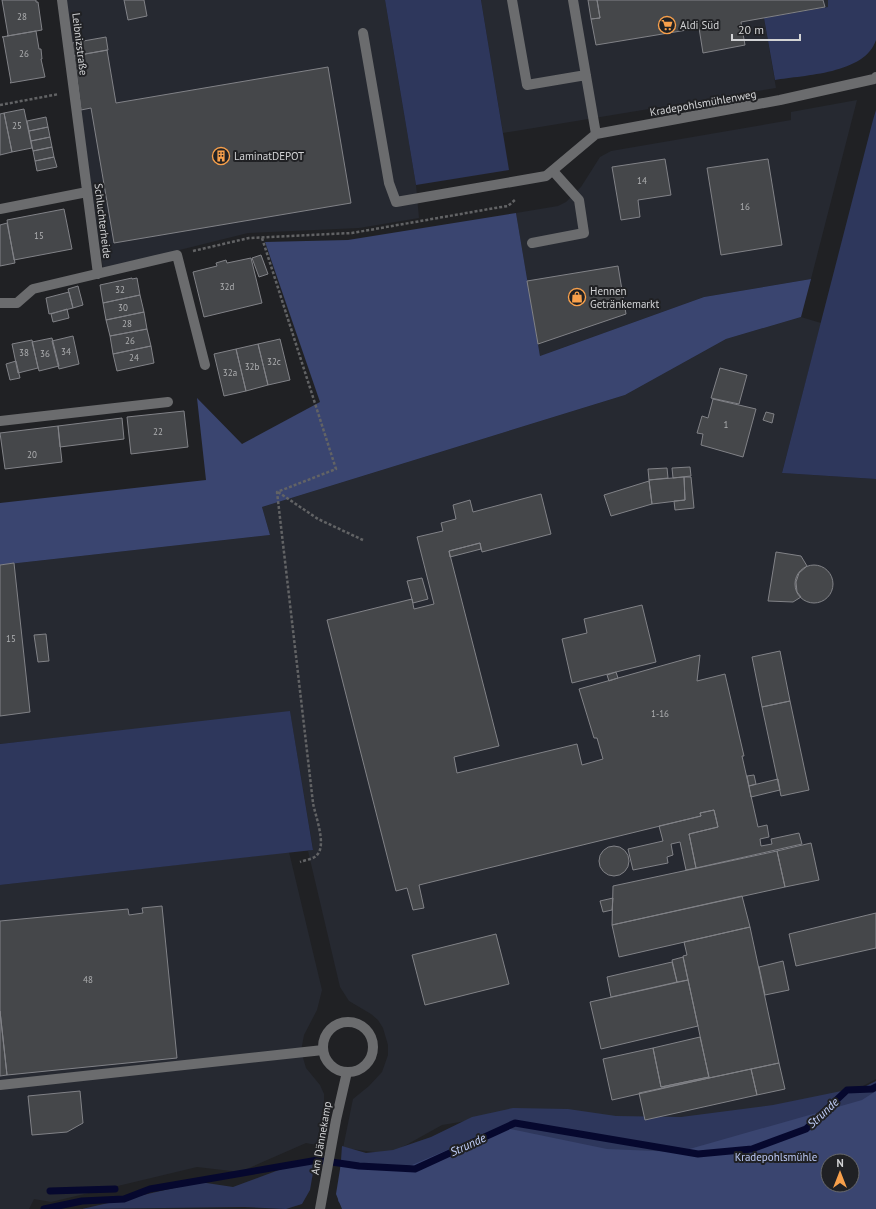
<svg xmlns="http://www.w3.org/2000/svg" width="876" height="1209" viewBox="0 0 876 1209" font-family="'PT Sans',sans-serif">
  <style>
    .built { fill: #262931 }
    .green { fill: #2e375c; fill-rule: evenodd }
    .forest { fill: #3a4570; fill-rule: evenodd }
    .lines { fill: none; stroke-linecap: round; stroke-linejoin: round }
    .stream { stroke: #06082e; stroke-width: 7 }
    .building { fill: #45474a; stroke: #818287 }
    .path { stroke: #626365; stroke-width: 2.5; stroke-dasharray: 3 2; stroke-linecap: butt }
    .minor { stroke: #6b6c6e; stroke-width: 10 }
    .labels { text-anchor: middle; stroke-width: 4; stroke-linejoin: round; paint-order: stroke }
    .number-label { font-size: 9px; fill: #afb0b2 }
    .poi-label { font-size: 11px; fill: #d2d3d5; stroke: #202124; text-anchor: start }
    .street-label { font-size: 11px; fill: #d2d3d5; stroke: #202124 }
    .park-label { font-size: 11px; fill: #bac7f3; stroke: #202124 }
    .water-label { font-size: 12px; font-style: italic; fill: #c4d2fe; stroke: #202124 }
  </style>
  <rect width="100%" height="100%" fill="#202124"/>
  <path class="built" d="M66 0H385L416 185 419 218 359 228 248 233 103 269 66 8Z
    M481 0H828L829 7 764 18 776 88 503 133Z
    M857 100 811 279 704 297 540 356 516 213 558 206 566 202 581 187 600 157 611 151 791 120V112Z
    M801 317 821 323 782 473 876 479V1079L863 1086 677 1138 497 1116 442 1125 390 1154 343 1148 353 1099 369 1086 382 1072 388 1055V1045L383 1028 378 1020 371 1014 349 1001 340 987 308 851 313 849 290 712 0 744V565L270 535 262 507 625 395 726 339Z
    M289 852 322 990 317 1010 304 1035 301 1051 306 1068 320 1085 324 1094V1101L317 1145 306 1143 240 1172 197 1167 51 1202 34 1199 29 1209H0V885Z"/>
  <path class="green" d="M385 0H481L509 170 416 185Z
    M828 0H876C876 12 876 29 876 40 865 74 804 75 775 80L764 18 828 7Z
    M876 110V479L782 473 873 120Z
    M290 711 313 850 0 885V744Z
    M876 1081V1209H344L338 1201 342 1146 366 1153 393 1150 431 1137 472 1117 513 1108 568 1109 616 1116 681 1117 773 1105 866 1086ZM828 1161H852V1185H828Z
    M303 1161H315L310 1190 302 1204 286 1209 244 1207 82 1209 200 1182 233 1187Z"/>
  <path class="forest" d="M516 213 540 356 704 297 811 279 801 317 726 339 625 395 262 507 270 535 0 565V503L206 480 197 398 242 444 320 402 265 242 348 240Z
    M876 1091V1209H342L336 1194 341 1163 405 1168 501 1127 607 1149 679 1152 862 1100ZM828 1161H852V1185H828Z"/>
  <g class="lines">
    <path class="stream" d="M50 1191 115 1189
      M44 1209 82 1201 124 1199 150 1189 318 1160 359 1166 415 1169 515 1123 698 1154 752 1149 806 1129 847 1090 872 1089 876 1087"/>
  </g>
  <path class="building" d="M2 0H36V2H38L42 30 7 36 8 35Z
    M124 0H144L147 16 128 20Z
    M588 0H597L600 18 591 19Z
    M597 0H823L825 7 741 22 745 45 703 53 699 28 596 45 591 19 600 18Z
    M36 31 39 49H41L42 59H41L45 77 10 83 11 82 3 37H2Z
    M106 37 108 50 74 56 72 43Z
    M107 50 116 103 328 67 351 203 114 243 91 108 81 110 74 56Z
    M24 109 32 148 12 152 4 113Z
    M4 113 12 152 0 155V114Z
    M46 117 48 127 29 131 27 121Z
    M48 127 50 137 31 141 29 131Z
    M50 137 52 147 33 151 31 141Z
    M52 147 54 157 35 161 33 151Z
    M54 157 57 167 37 171 35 161Z
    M665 159 671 195 638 200 640 217 621 220 612 167Z
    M768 159 782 245 721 255 707 168Z
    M64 209 72 249 14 260 7 220Z
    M7 223 15 263 0 266V225Z
    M261 255 268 274 259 277 252 258Z
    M251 258 262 303 204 317 193 272 217 266 216 263 226 260 227 263Z
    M618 266 626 314 538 344 527 281Z
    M132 278V279L137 278 140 295 103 303 100 285Z
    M78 286 83 305 73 308 68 289Z
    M69 292 73 308 49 314 46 298Z
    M140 295 144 312 106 320 103 303Z
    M67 309 69 318 53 322 51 314Z
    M144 312 147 329 110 336 106 320Z
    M147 329 151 346 113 354 110 336Z
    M73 336 79 364 59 369 52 341Z
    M52 338 59 366 39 371 32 342Z
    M280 339 290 380 268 385 258 344Z
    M32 340 38 368 18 373 12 344Z
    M258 344 268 385 246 391 236 349Z
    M151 346 154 363 117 371 113 354Z
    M236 349 246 391 224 396 214 354Z
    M16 361 20 378 10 380 6 364Z
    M720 368 747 375 739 404 711 398Z
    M713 399 756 409 743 457 701 445 703 434 697 433 702 416 708 418Z
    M184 411 188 447 131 454 127 417Z
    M766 412 774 414 772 423 763 420Z
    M122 418 124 439 60 447 58 426Z
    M58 426 62 462 5 469 0 433Z
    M690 467 691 476 673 478 672 468Z
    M667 468 668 478 649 480 648 469Z
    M684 477H691L694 508 675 510 674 501 685 500Z
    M684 477 685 500 652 504 649 480Z
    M649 481 652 504 611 516 604 495Z
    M541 494 551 534 482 552 480 543 449 551 499 746 454 757 457 773 577 744 582 765 603 759 597 738H594L579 689 700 655 697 681 725 674 744 756H742L758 827 767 825 769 837 760 839 761 846 772 844 771 839 799 833 802 844 696 868 689 834 718 827 714 810 700 813 701 816 419 885 424 908 413 910 407 888 396 891 327 620 412 599 414 609 434 604 417 537 443 531 441 523 456 519 453 505 470 500 473 512Z
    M480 543 481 549 450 557 449 551Z
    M776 552 801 556 807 566 799 573 796 582 797 592 801 597 793 602 768 601Z
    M14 563 30 712 0 716V565Z
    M795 584a19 19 0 1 1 38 0a19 19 0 1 1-38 0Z
    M422 578 428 599 413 603 407 581Z
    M642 605 656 662 572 683 562 639 587 633 584 619Z
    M46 634 49 661 38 662 34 635Z
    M780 651 790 701 762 707 752 657Z
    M616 672 618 678 609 681 607 675Z
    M790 701 809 790 781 796 762 707Z
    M754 775 756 784 749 786 747 776Z
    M778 779 780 790 751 797 749 786Z
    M714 810 718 827 689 834 696 868 686 870 680 842 671 844 673 855 667 857 668 863 633 870 628 849 663 841 659 826 701 816 700 813Z
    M811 843 819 880 785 887 777 851Z
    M599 861a15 15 0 1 1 30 0a15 15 0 1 1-30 0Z
    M777 851 785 887 612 925 613 886Z
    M742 896 750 927 619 957 612 925Z
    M613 898 612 910 603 912 600 901Z
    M162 906 177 1058 7 1075 0 1011V921L128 909 129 915 143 913 142 908Z
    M876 913V948L796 966 789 934Z
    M750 927 779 1063 709 1078 683 956 687 955 684 942Z
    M496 934 509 984 425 1005 412 955Z
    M683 957 688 980 677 982 672 960Z
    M783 961 789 990 765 995 759 967Z
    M672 962 677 982 611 997 607 977Z
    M688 980 698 1026 601 1049 590 1002Z
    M0 1011 7 1075 0 1076Z
    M700 1037 709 1077 661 1087 653 1048Z
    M653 1048 661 1087 709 1077V1078L612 1100 603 1059Z
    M779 1063 785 1089 757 1095 751 1069Z
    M751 1069 757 1095 645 1120 639 1093Z
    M80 1091 83 1123 67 1132 32 1135 28 1096Z"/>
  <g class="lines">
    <path class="path" d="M0 105 59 94
      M262 238 336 469 277 492 313 803C315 815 327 845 317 855 314 859 305 860 300 862
      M193 251 249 238 352 233 495 208 508 206 516 199
      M278 492 318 519 363 540"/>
    <path class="minor" d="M62 0 98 274
      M512 0 527 85 586 75
      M573 0 596 134
      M363 33 389 183 396 202 546 176 596 134 780 100 874 79 876 77
      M0 209 87 192
      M532 243 584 233 579 200 553 171
      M0 303H17L33 289 177 255 205 365
      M0 421 168 402
      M323 1047a25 25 0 1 1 50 0a25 25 0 1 1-50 0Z
      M0 1085 323 1050
      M320 1209 336 1120 347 1072"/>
  </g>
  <defs>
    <g id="supermarket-ring" transform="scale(0.9)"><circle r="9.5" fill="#202124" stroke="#f8a04b" stroke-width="1.5"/><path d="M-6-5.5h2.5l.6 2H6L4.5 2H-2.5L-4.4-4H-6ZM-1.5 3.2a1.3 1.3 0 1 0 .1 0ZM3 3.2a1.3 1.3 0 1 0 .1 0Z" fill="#f8a04b"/></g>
    <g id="building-ring" transform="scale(0.9)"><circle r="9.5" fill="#202124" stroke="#f8a04b" stroke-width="1.5"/><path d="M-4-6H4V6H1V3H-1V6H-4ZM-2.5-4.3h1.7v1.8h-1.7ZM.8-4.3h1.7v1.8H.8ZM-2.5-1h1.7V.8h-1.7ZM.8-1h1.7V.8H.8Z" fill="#f8a04b"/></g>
    <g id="shop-ring" transform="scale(0.9)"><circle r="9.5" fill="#202124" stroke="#f8a04b" stroke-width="1.5"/><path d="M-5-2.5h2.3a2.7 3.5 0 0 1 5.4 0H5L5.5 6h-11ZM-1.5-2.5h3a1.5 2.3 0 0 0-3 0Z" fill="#f8a04b"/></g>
  </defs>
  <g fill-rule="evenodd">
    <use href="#supermarket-ring" x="667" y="25"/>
    <use href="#building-ring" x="221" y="156"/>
    <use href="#shop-ring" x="577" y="297"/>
  </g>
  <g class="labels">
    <g class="number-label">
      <text x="22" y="20">28</text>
      <text x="24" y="57">26</text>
      <text x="17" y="129">25</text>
      <text x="642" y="184">14</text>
      <text x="745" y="210">16</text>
      <text x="39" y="239">15</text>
      <text x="227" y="290">32d</text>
      <text x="120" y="293">32</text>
      <text x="123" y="311">30</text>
      <text x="127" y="327">28</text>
      <text x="130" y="344">26</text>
      <text x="66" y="355">34</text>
      <text x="24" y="356">38</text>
      <text x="45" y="357">36</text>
      <text x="134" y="361">24</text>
      <text x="274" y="365">32c</text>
      <text x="252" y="370">32b</text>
      <text x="230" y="376">32a</text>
      <text x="726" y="428">1</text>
      <text x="158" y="435">22</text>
      <text x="32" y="458">20</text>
      <text x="11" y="642">15</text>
      <text x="660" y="717">1-16</text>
      <text x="88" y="983">48</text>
    </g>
    <g class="poi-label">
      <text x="680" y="29">Aldi Süd</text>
      <text x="234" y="160">LaminatDEPOT</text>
      <text x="590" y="295">Hennen<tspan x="590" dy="13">Getränkemarkt</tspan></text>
    </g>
    <g class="street-label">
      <text transform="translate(80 44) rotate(83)" y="4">Leibnizstraße</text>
      <text transform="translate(703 103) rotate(-10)" y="4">Kradepohlsmühlenweg</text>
      <text transform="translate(103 221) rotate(83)" y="4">Schluchterheide</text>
      <text transform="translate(321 1138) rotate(-80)" y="4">Am Dännekamp</text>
    </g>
    <g class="park-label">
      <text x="776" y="1161">Kradepohlsmühle</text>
    </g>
    <g class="water-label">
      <text transform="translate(823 1113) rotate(-43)" y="4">Strunde</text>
      <text transform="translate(468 1145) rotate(-25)" y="4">Strunde</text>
    </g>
  </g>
  <g transform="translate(840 1173)"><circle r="19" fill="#202124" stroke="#67686b"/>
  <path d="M0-3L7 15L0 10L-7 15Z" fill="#f8a04b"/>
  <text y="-6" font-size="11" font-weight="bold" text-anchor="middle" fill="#d2d3d5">N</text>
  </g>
  <path d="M732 34v6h68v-6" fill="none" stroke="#d2d3d5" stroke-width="2"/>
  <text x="738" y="34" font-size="12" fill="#d2d3d5" stroke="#202124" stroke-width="3" paint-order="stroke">20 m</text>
</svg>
